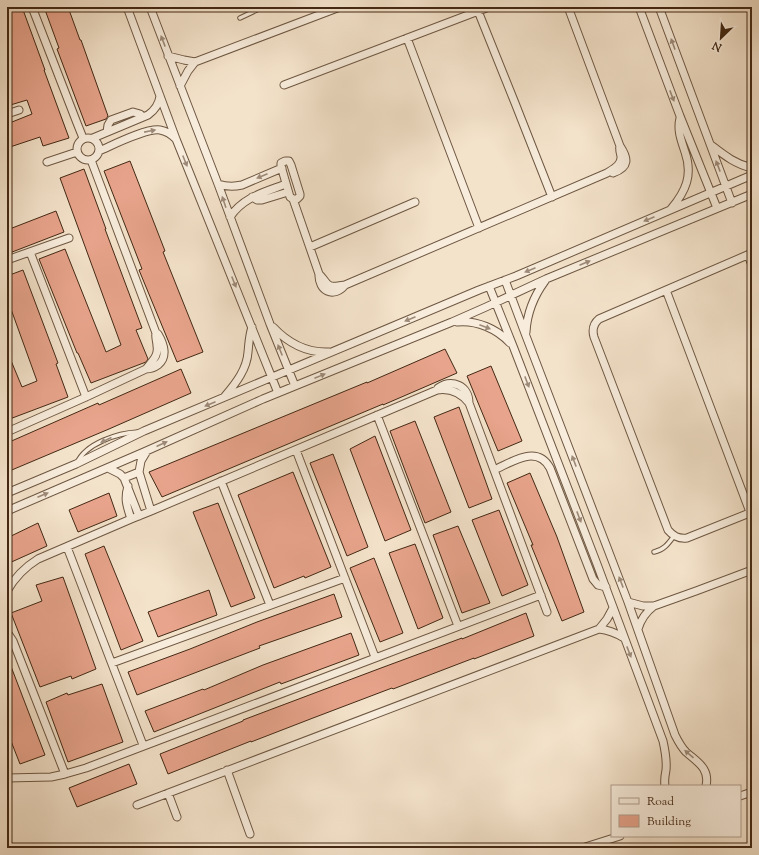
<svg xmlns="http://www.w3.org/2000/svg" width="759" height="855" viewBox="0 0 759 855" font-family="'Sorts Mill Goudy',serif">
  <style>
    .building { fill: #e8a48c; stroke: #422814 }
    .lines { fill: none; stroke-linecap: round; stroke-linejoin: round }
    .service-casing { stroke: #6e5742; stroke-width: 5.5 }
    .minor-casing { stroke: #6e5742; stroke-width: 9 }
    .service { stroke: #f8eddd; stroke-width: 3.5 }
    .minor { stroke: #f8eddd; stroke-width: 7 }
    .oneway { fill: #9d8a78 }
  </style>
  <rect width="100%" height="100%" fill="#f4e3cb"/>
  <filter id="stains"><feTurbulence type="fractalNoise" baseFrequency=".005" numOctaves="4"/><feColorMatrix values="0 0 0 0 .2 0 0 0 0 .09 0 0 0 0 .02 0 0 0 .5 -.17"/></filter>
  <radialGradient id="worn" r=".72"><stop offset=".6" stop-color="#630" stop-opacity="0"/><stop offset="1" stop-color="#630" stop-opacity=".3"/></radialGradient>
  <path class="building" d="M7 7H22L45 70H44L69 138 43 146 40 137 7 148V124L32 114 27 100 7 106Z
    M44 7H68L80 40H81L108 116 106 119 86 126 57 49 59 48Z
    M130 161 165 251 163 252 203 352 177 362 139 270 142 269 104 171Z
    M84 169 106 229H105L142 328 136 330 148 359 146 362 91 383 78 353H77L39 259 65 249 106 352 121 345 60 178Z
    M56 211 64 232 7 254V230Z
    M23 270 58 363 56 364 68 397 7 420V351L22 387 37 381 7 298V276Z
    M445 349 457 373 383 405V404L162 497 149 472 367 382V383Z
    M491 366 522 441 498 451 467 376Z
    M181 369 191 393 109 429 7 472V443L98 403 99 405Z
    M459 407 492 499 469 508 434 417Z
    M415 421 451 512 425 523 390 431Z
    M375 436 411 530 385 541 350 449Z
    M333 454 368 547 347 556 310 463Z
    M293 472 331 567 305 578 304 576 274 588 238 495Z
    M530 473 557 537 584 612 562 621 531 545H533L507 483Z
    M109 493 117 516 78 532 69 510Z
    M218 503 255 598 231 607 193 512Z
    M499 510 528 585 502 596 472 520Z
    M38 523 47 546 7 564V538Z
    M458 526 490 603 462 613 433 535Z
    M415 544 443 618 418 629 389 553Z
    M104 546 143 641 121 650 85 554Z
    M374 558 403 633 380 642 350 568Z
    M63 577 96 669 72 679 71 676 40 687 11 613 42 601 36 585Z
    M209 590 217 615 158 637 148 612Z
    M334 594 342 617 259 646 260 648 137 695 128 672 190 649 257 622Z
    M526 613 534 636 474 659V658L393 689 392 688 313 718 251 742V741L168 774 160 754 243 721V720L381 668 462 638V639Z
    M351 633 359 655 281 684 280 682 154 732 145 711 203 689 204 690 263 665Z
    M7 656 45 755 20 764 7 731Z
    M102 684 123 742 68 762 46 702 67 693 68 695Z
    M129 764 137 784 77 807 69 788Z"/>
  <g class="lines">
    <g class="service-casing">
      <path id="service" d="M240 18 263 7
        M77 463C86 443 118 433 138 432
        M654 552C664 550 668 544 674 536"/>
    </g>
    <g class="minor-casing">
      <path id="minor" d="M32 7 77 123 83 138
        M127 7 176 139 278 393
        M150 7 218 184 270 324 295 386
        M568 7 620 146C628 158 630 167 613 173
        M639 7 680 116 717 208
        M659 7 732 203
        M751 7 752 9
        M478 11 515 103 552 197
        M407 38 479 228
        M168 56 184 60 195 62 340 7
        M284 85 489 7
        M180 86 188 71 195 62
        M7 114 19 110
        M107 132 108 125 111 120 133 112 140 114 143 117
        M77 149a11 11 0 1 1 22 0a11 11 0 1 1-22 0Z
        M93 138 148 115C155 110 159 104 160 96
        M711 145C724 155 735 164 752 168
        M99 151C113 145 146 128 160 130 166 131 171 134 176 139
        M91 160 156 333C155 338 157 341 157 346 159 356 151 362 146 369
        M285 161H289L291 165 300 194V196L297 199H293L290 197 281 166V163Z
        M47 162 77 152
        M218 184C227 187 233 187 242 185L282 168
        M252 197 257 200H262L288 192
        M293 199 319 274C318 291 334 299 345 285
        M671 209C686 191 693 175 685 152 681 140 677 130 680 118
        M230 217C243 197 265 192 286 184
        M310 247 415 202
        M30 252 86 397
        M752 253 599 319C593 324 592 330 594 337L668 530C673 536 678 539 687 538L752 512
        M748 255 752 265
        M7 260 69 238
        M319 274C323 277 326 285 331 286 335 287 341 285 345 285L607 173C613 169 622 165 621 156 620 152 619 149 620 146
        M505 280 526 336 628 602 675 735C678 741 681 747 686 752 697 762 710 768 706 786
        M489 286 513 346 597 564 663 741C665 750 667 760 666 770 665 775 664 780 665 786
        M666 290 750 512
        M457 322C477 320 497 329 510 343
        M273 327C288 343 306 353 329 352
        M526 332C527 313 534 296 545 281
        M438 388C452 378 469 386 469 403L547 612
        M225 396C236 383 247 369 248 352 249 343 249 336 252 327
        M377 415 458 626
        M7 432 86 397 146 369C151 369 154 368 158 365 168 357 164 344 158 334
        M296 450 375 657
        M147 451 141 461 139 472 151 511
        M108 468 120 474 124 478 139 516
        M494 470C512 462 537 444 550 468L593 579 598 585 606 587
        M124 478 139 472
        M221 481 270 605
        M128 486C124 500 127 506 131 519
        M7 493 76 464 144 431 479 290 516 276 752 175
        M7 511 144 452 263 399 452 322 486 307 546 279 752 194
        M67 547 143 745
        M7 591C15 577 25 567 38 559L131 519 151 511 437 390C450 388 461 393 469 403
        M628 602 643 606H654L696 591 752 570
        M599 629 607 619 613 608
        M638 629C641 619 646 612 654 606
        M7 632 13 641 65 774
        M112 663 345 578
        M227 770 250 834
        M7 778 51 777 65 774 86 768 541 595
        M168 793 177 817
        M740 796 752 792
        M137 805 599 629C609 630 616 633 624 638
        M582 848 620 836"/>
    </g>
    <use href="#service" class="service"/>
    <use href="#minor" class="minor"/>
  </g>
  <defs><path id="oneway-solid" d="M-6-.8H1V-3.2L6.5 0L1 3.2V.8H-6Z"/></defs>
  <g class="oneway">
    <use href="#oneway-solid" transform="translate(163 41) rotate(-111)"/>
    <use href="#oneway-solid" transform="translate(673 44) rotate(-110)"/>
    <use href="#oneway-solid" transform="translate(672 96) rotate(69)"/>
    <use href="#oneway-solid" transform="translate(150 131) rotate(-11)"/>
    <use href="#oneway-solid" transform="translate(185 161) rotate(68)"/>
    <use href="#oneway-solid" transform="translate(718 166) rotate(-111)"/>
    <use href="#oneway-solid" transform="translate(262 176) rotate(157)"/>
    <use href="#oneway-solid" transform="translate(224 202) rotate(-109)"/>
    <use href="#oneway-solid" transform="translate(649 219) rotate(157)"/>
    <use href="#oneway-solid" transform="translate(585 263) rotate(-23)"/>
    <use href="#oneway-solid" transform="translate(530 270) rotate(157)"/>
    <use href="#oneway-solid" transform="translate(234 282) rotate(68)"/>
    <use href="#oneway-solid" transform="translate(410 319) rotate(157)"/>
    <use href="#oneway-solid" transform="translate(485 327) rotate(21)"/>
    <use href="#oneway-solid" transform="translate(280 350) rotate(-112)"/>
    <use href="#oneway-solid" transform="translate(320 376) rotate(-22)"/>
    <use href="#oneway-solid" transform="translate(527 382) rotate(69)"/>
    <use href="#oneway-solid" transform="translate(210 404) rotate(157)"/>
    <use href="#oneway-solid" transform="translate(106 440) rotate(156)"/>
    <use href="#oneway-solid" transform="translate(162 444) rotate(-24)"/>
    <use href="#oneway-solid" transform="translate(574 461) rotate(-111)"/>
    <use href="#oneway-solid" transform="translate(43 495) rotate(-23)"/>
    <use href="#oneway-solid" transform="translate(579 517) rotate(69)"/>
    <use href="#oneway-solid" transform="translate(621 582) rotate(-111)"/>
    <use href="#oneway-solid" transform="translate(629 652) rotate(69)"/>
    <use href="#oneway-solid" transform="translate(689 754) rotate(-139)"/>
  </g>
  <rect width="759" height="855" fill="none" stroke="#f4e3cb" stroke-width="24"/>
  <rect x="8" y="8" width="743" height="839" fill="none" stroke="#422814" stroke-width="2"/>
  <rect x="12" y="12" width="735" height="831" fill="none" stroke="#422814"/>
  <rect x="611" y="785" width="130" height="52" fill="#f8eddd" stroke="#af9e8d"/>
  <rect x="619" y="798" width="20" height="6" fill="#f8eddd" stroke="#af9e8d"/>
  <text x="647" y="805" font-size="12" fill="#422814">Road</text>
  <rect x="619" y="815" width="20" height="12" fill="#e8a48c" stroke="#af9e8d"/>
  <text x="647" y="825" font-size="12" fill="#422814">Building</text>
  <g transform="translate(721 38) rotate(205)" stroke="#f8eddd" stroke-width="3" paint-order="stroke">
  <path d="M0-3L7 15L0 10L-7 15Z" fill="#422814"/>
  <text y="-6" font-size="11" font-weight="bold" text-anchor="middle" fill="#422814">N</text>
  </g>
  <rect width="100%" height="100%" filter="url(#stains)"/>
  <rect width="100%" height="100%" fill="url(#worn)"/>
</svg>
